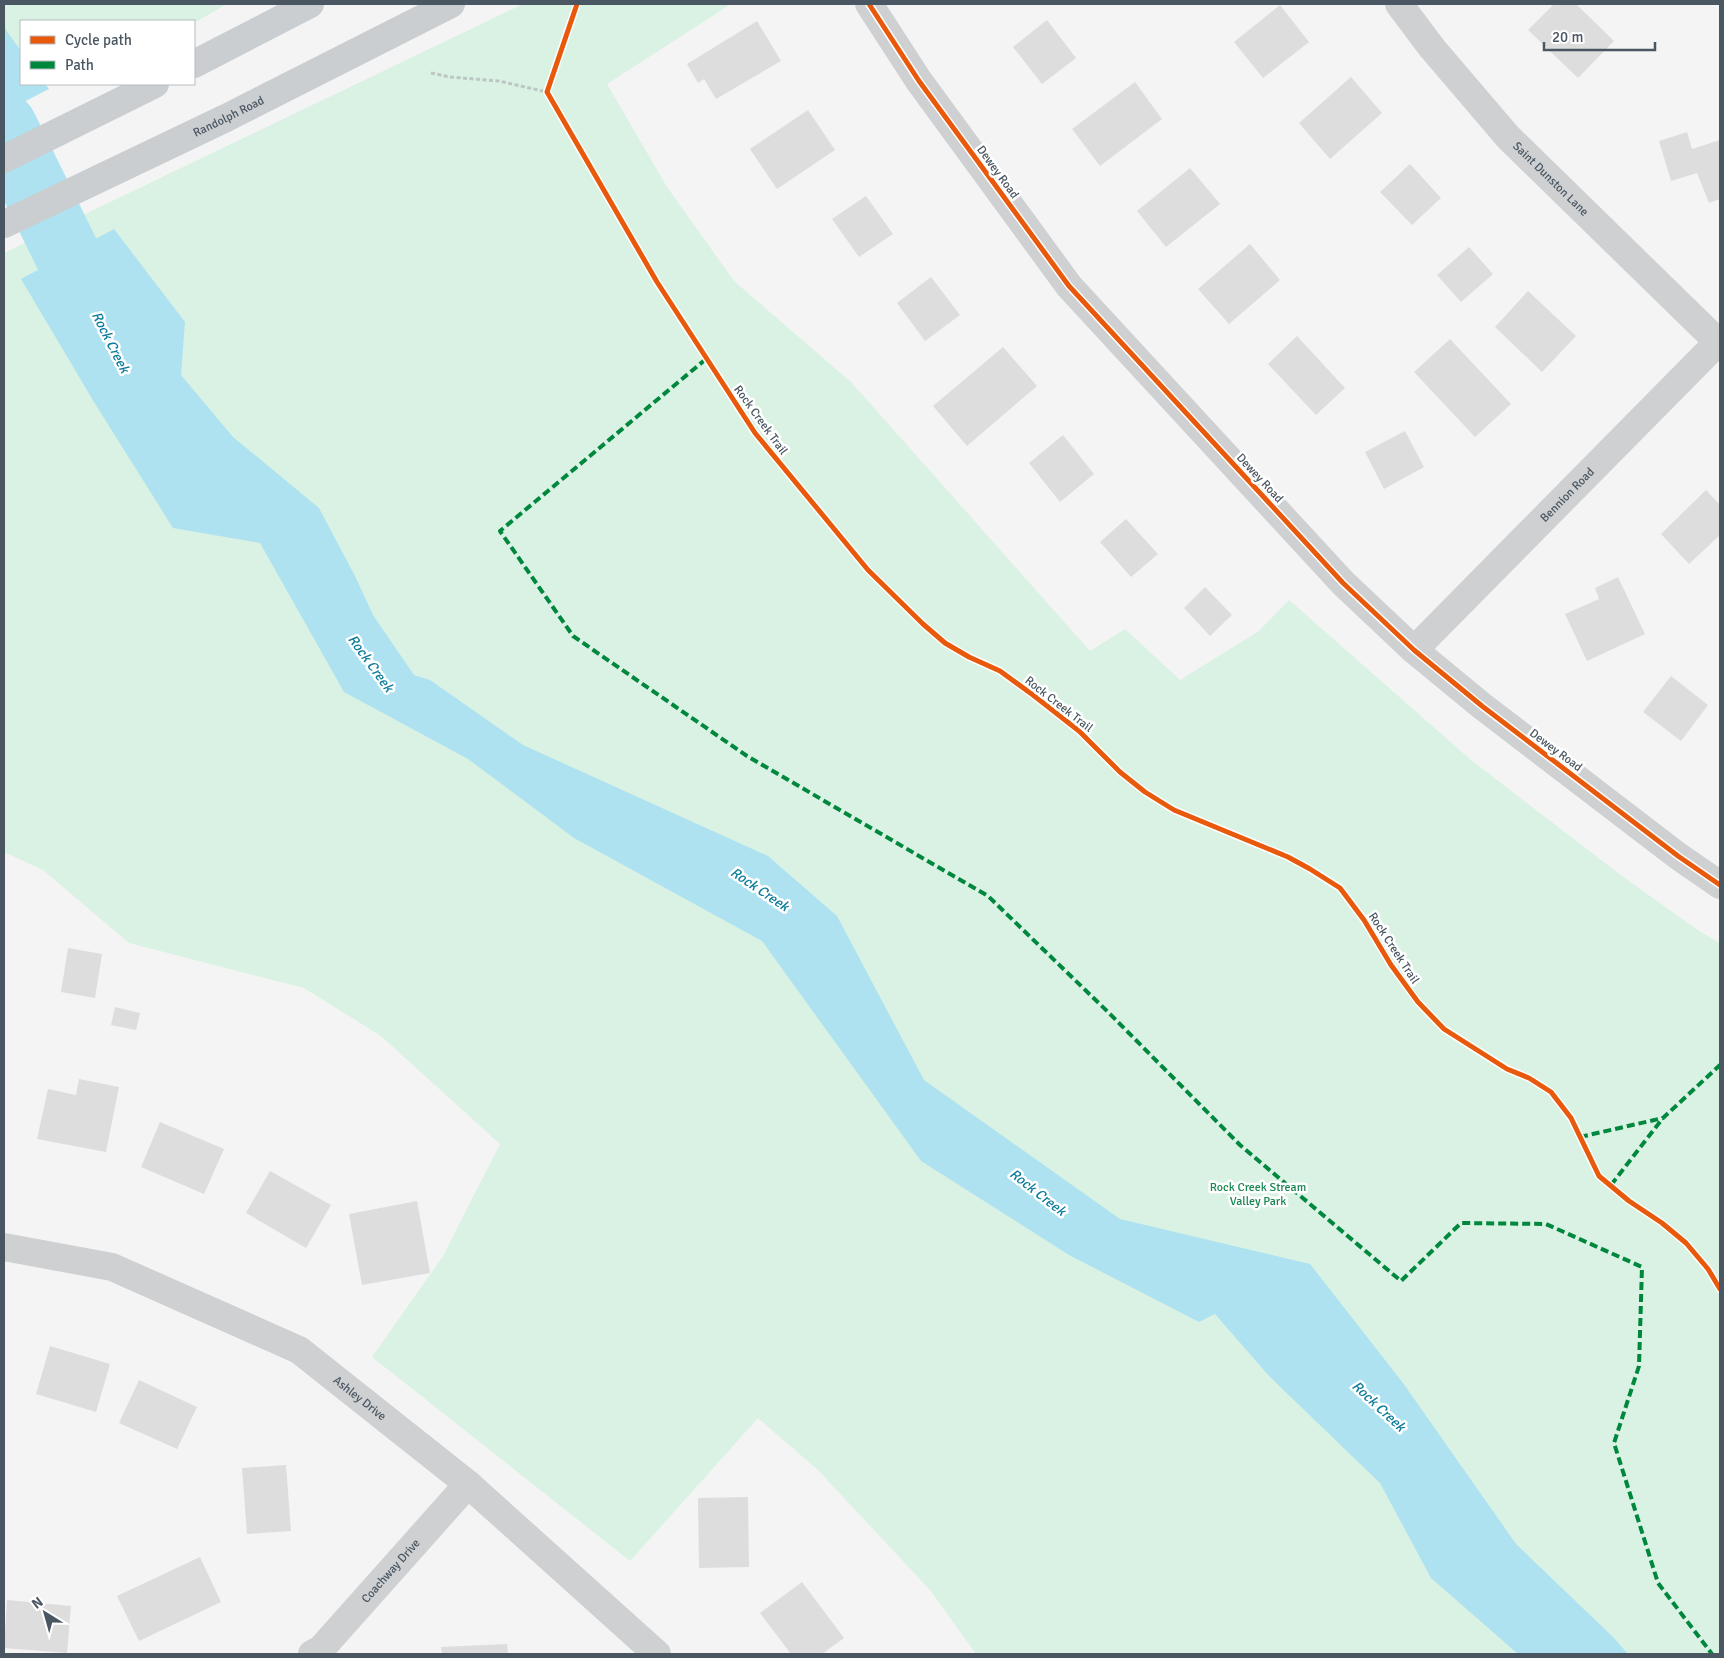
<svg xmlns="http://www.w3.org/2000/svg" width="1724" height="1658" viewBox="0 0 1724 1658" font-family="Signika,sans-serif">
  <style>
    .green { fill: #d9f2e3 }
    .water { fill: #aee2f0 }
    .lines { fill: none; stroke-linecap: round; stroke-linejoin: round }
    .river { stroke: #aee2f0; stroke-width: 66 }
    .building { fill: #ddddde }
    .path { stroke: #bcc7c4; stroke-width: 3; stroke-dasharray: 4 2.5; stroke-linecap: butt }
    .minor { stroke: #ced0d2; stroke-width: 28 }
    .tertiary { stroke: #ced0d2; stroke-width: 28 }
    .primary { stroke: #caced1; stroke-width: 28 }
    .quiet { stroke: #00873e; stroke-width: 4; stroke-dasharray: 8 4; stroke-linecap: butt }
    .cycleway-casing { stroke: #fff; stroke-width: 8 }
    .cycleway { stroke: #e8590c; stroke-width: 5 }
    .labels { text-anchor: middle; stroke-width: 5; stroke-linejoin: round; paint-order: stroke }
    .street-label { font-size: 12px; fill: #4a5661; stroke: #fff }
    .park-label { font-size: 12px; fill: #17864f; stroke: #fff }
    .water-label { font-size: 14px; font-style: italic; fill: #0c7c9b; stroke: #fff }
  </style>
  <rect width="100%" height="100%" fill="#f4f4f4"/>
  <path class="green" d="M4 4H227L194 23V21H21V56L4 65Z
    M523 4H731L607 84 667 187 734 281 851 382 1090 651 1125 629 1180 680 1259 631 1289 600 1471 760 1622 876 1699 931 1720 943V1654H976L930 1590 818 1470 758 1418 630 1561 372 1357 443 1256 500 1144 381 1036 304 988 129 943 43 870 4 852V253Z"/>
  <path class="water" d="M4 23 6 30 21 51V84H45L49 89 4 112Z
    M114 229 185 322 181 375 233 437 319 508 355 576 373 615 414 675 430 680 523 745 768 856 837 916 924 1080 1120 1219 1310 1264 1403 1383 1516 1544 1613 1637 1628 1654H1518L1431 1578 1380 1483 1269 1376 1215 1314 1199 1322 1069 1255 921 1161 762 941 574 838 468 759 344 692 260 543 173 528 94 402 21 279Z"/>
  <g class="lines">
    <path class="river" d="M4 126 108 337"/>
  </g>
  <path class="building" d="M1554 4H1576L1614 41 1578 78 1528 30Z
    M1280 5 1309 42 1263 78 1234 42Z
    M1047 20 1076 58 1042 84 1013 47Z
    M757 21 781 61 716 99 704 79 698 83 687 64Z
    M1351 77 1382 113 1330 159 1299 123Z
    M1135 82 1162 119 1100 166 1072 129Z
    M808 110 835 150 777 189 750 149Z
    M1687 132 1692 149 1720 140V199L1709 203 1697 173 1671 181 1659 141Z
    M1410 164 1441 198 1412 225 1380 192Z
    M1190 168 1220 204 1166 247 1137 211Z
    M866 196 893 234 859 257 832 219Z
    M1250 244 1280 280 1229 324 1198 289Z
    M1469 247 1493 274 1461 302 1437 275Z
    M931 277 960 315 925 341 897 303Z
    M1528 291 1576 336 1542 372 1495 327Z
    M1297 336 1345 388 1316 415 1268 364Z
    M1450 339 1511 404 1475 437 1414 372Z
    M1003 347 1037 386 967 446 933 406Z
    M1405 431 1424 467 1384 489 1365 452Z
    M1063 435 1094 474 1060 502 1029 463Z
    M1706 490 1720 505V535L1689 564 1661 534Z
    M1126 519 1158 554 1131 577 1100 542Z
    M1618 577 1645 634 1587 661 1565 614 1599 599 1595 588Z
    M1205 587 1232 615 1210 636 1184 608Z
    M1671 676 1708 705 1681 741 1643 712Z
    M68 948 102 954 95 998 61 992Z
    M115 1007 140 1013 136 1030 111 1025Z
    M79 1079 119 1087 106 1152 37 1139 48 1089 76 1095Z
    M160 1122 224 1149 204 1194 141 1167Z
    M270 1171 331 1205 306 1248 246 1213Z
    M417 1201 430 1273 362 1285 349 1214Z
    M50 1346 110 1364 96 1412 36 1394Z
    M139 1380 197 1407 177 1449 119 1423Z
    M286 1465 291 1531 247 1534 242 1468Z
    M748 1497 749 1567 699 1568 698 1498Z
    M200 1557 221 1602 139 1641 117 1596Z
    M802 1582 844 1638 822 1654H791L760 1613Z
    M7 1600 71 1606 67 1653 4 1648Z
    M507 1644 508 1654H442L441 1647Z"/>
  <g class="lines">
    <path class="path" d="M431 73 450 77 499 81 547 92"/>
    <g class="minor">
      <path id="s1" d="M1399 4 1432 48 1508 137 1718 342"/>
      <path id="s2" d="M1414 650 1720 340"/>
      <path id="s3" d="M4 1247 112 1267 299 1350 468 1484 657 1654"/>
      <path id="s4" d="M312 1654 321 1649 468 1484"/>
    </g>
    <path class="tertiary" d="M869 4 919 81 1069 286 1343 583 1414 650 1482 706 1678 856 1720 885"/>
    <g class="primary">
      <path d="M194 64 310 4"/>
      <path d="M4 159 155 84"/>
      <path id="s5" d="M4 224 226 118 451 4"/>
    </g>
    <path class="quiet" d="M706 359 500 531 573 636 747 756 988 896 1108 1012 1240 1145 1401 1281 1461 1223 1546 1224 1642 1267 1639 1366 1614 1443 1658 1583 1712 1654
      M1580 1137 1663 1118 1720 1065
      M1611 1185 1663 1118"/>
    <g class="cycleway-casing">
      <path id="cycleway" d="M577 4 547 92 657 282 755 433 868 570 923 624 945 643 969 657 1000 671 1033 695 1079 731 1120 772 1145 792 1174 810 1288 857 1310 869 1340 888 1364 920 1391 965 1418 1002 1444 1029 1507 1069 1529 1078 1551 1092 1571 1118 1599 1176 1629 1201 1662 1223 1686 1243 1708 1269 1720 1289
        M869 4 919 81 1069 286 1343 583 1414 650 1482 706 1678 856 1720 885"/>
    </g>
    <use href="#cycleway" class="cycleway"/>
  </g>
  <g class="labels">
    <g class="street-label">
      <text dy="4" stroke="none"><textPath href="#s5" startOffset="249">Randolph Road</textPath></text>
      <text transform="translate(998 172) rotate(54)" y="4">Dewey Road</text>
      <text dy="4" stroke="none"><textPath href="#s1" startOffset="232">Saint Dunston Lane</textPath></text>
      <text transform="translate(761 420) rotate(54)" y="4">Rock Creek Trail</text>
      <text transform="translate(1260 478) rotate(47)" y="4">Dewey Road</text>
      <text dy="4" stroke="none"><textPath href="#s2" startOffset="218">Bennion Road</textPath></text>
      <text transform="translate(1059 704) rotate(38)" y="4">Rock Creek Trail</text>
      <text transform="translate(1556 750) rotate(37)" y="4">Dewey Road</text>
      <text transform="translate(1394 948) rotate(57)" y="4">Rock Creek Trail</text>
      <text dy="4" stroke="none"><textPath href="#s3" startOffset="392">Ashley Drive</textPath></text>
      <text dy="4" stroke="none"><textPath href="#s4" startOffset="115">Coachway Drive</textPath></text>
    </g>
    <g class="park-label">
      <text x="1258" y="1191">Rock Creek Stream<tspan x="1258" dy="14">Valley Park</tspan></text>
    </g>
    <g class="water-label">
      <text transform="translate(111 342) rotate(63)" y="5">Rock Creek</text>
      <text transform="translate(371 663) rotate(54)" y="5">Rock Creek</text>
      <text transform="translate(760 889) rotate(34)" y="5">Rock Creek</text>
      <text transform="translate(1038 1192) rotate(38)" y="5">Rock Creek</text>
      <text transform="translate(1379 1406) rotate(43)" y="5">Rock Creek</text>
    </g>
  </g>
  <rect width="1724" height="1658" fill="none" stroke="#4a5661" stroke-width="10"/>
  <rect x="20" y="20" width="175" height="65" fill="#ffffff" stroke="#b7bbc0"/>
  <rect x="30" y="36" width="25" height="8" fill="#e8590c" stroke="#b7bbc0"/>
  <text x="65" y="45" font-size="15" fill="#4a5661">Cycle path</text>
  <rect x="30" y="61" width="25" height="8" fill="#00873e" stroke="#b7bbc0"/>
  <text x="65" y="70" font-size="15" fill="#4a5661">Path</text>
  <g transform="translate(45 1613) rotate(323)" stroke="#ffffff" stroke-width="4" paint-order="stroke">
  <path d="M0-4L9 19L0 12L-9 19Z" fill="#4a5661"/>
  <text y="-8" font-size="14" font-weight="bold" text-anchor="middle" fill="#4a5661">N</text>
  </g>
  <path d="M1544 42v8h111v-8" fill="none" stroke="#4a5661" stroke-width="2.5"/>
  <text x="1552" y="42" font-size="15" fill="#4a5661" stroke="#ffffff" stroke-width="4" paint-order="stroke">20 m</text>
</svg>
